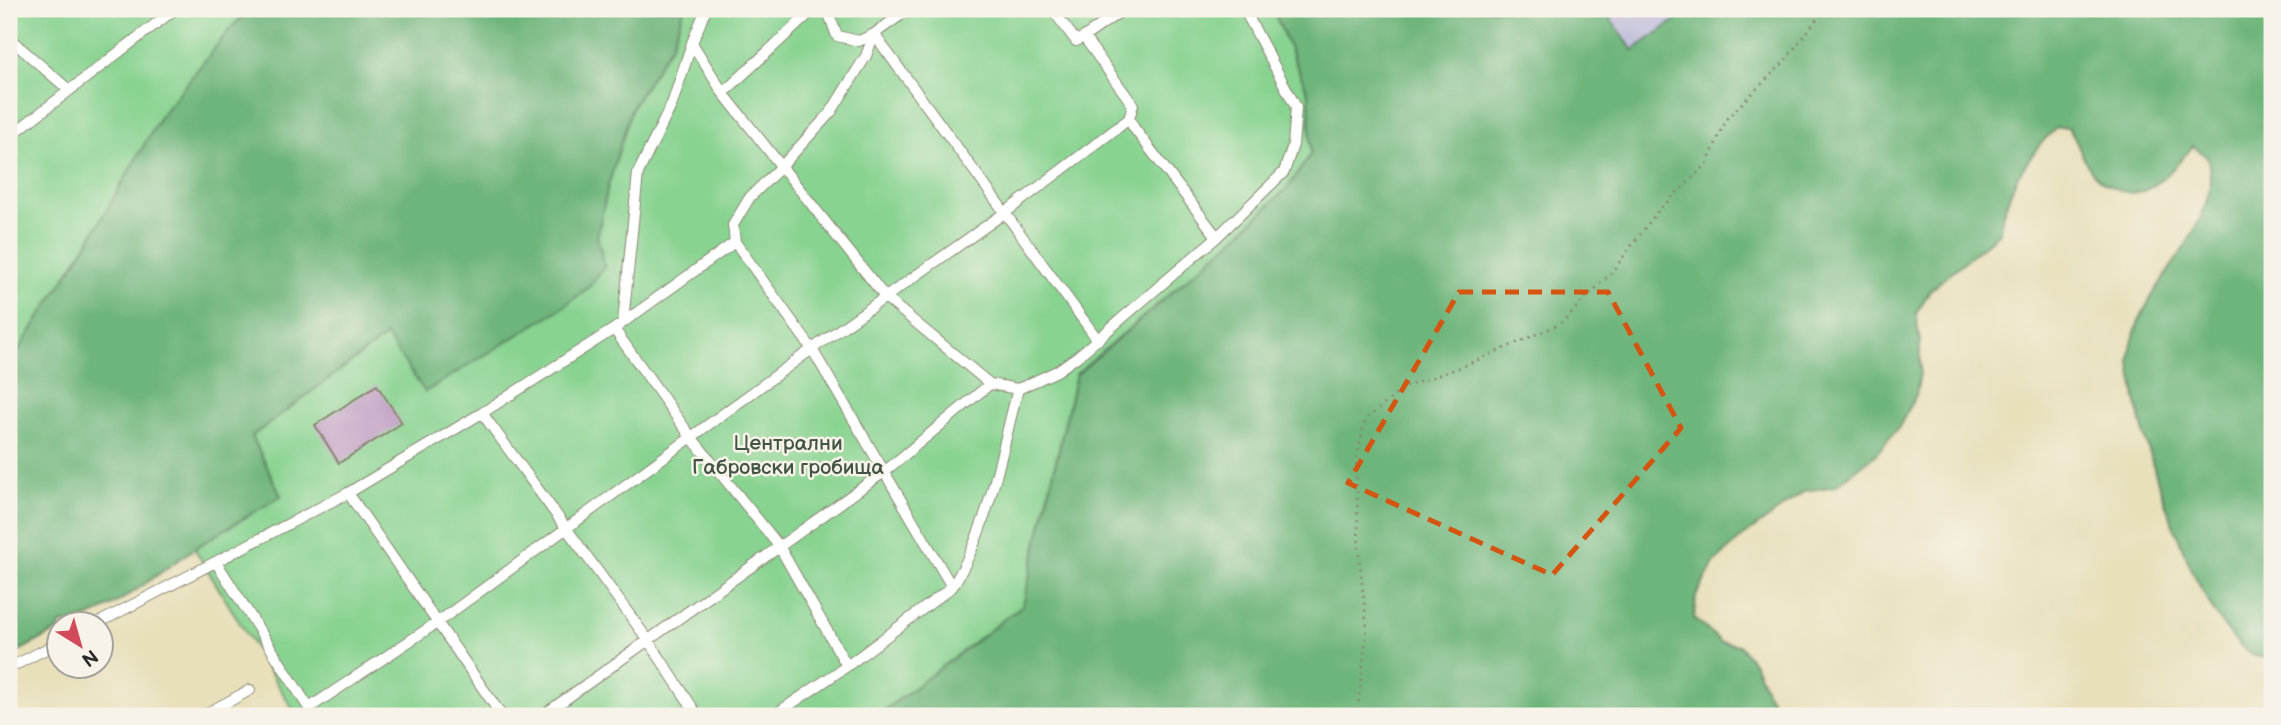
<svg xmlns="http://www.w3.org/2000/svg" width="2281" height="725" viewBox="0 0 2281 725" font-family="'Balsamiq Sans',sans-serif">
  <style>
    .industrial { fill: #c3c1db }
    .green { fill: #88d391; stroke: #5a7f5e; stroke-width: 2 }
    .forest { fill: #6eb57b; stroke: #4c7053; stroke-width: 2 }
    .building { fill: #bd99c3 }
    .lines { fill: none; stroke-linecap: round; stroke-linejoin: round }
    .lane-casing { stroke: #8a8673; stroke-width: 12 }
    .path { stroke: #8a8673; stroke-width: 2.5; stroke-dasharray: 2 5; stroke-linecap: butt }
    .lane { stroke: #fff; stroke-width: 10 }
    .marked { fill: none; stroke: #d5540f; stroke-width: 5; stroke-dasharray: 14 9; stroke-linejoin: round }
    .labels { text-anchor: middle; stroke-width: 5; stroke-linejoin: round; paint-order: stroke }
    .park-label { font-size: 21px; fill: #425544; stroke: #f7f3e8 }
  </style>
  <rect width="100%" height="100%" fill="#f7f3e8"/>
  <filter id="ink" filterUnits="userSpaceOnUse"><feTurbulence type="fractalNoise" baseFrequency=".0143" numOctaves="2"/><feDisplacementMap in="SourceGraphic" scale="14" xChannelSelector="R" yChannelSelector="G"/><feConvolveMatrix kernelMatrix="1 2 1 2 8 2 1 2 1" color-interpolation-filters="sRGB"/></filter>
  <filter id="wash" filterUnits="userSpaceOnUse"><feTurbulence type="fractalNoise" baseFrequency=".00686" numOctaves="4" result="noise"/><feDisplacementMap in="SourceGraphic" scale="28" xChannelSelector="R" yChannelSelector="G"/><feGaussianBlur stdDeviation="1.57" result="paint"/><feColorMatrix in="noise" values="0 0 0 0 0 0 0 0 0 0 0 0 0 0 0 0 0 1.4 0 .05"/><feComposite in="paint" operator="in"/></filter>
  <g filter="url(#wash)">
    <rect width="100%" height="100%" fill="#e8e0bb"/>
    <path class="industrial" d="M1603 9H1692L1633 50Z"/>
    <path class="green" d="M9 9H251L230 29 160 117 89 241 9 365Z
      M684 9H1273L1309 95 1311 154 1289 186 1236 237 1076 374 1023 605 877 716H297L194 548 281 496 252 436 387 335 425 391 605 266 597 237 608 186 632 107 672 44Z"/>
    <path class="forest" d="M251 9H684L672 44 632 107 608 186 597 237 605 266 589 287 563 307 425 392 386 336 252 436 281 496C252 514 222 530 194 549 160 571 99 624 60 624L59 630 9 656V365L89 241 160 117 230 29Z
      M1273 9H1603L1633 50 1692 9H2272V652L2269 658C2264 657 2257 657 2253 655 2197 622 2144 451 2134 388 2133 378 2129 366 2130 356 2136 291 2201 250 2210 185 2211 176 2209 167 2208 158L2193 146C2181 160 2158 188 2140 192 2126 196 2104 184 2095 175 2082 163 2079 141 2068 128H2056L2040 144 2017 177 2003 213 1999 233 1930 290 1916 314 1920 344V373L1916 395 1899 427 1875 455 1835 486 1805 491 1742 537 1714 563 1696 596 1694 618 1721 642 1739 645 1755 665 1767 693 1782 716H877L1023 605 1076 375 1236 237 1289 186 1311 154 1309 95Z"/>
    <g id="blocks">
      <path class="building" d="M377 385 402 423 339 463 315 425Z"/>
    </g>
  </g>
  <g filter="url(#ink)">
    <use href="#blocks" fill-opacity="0" stroke="#8a8673" stroke-width="2"/>
    <g class="lines">
      <g class="lane-casing">
        <path id="lane" d="M827 9 837 36 859 41 874 34 1098 340
          M9 11 12 9
          M1084 37 1124 9
          M9 38 69 90
          M692 43 723 93 886 298 990 384 1018 389 1057 371 1078 356 1217 237 1134 128 1129 119 1133 105 1084 37 1076 41 1052 9
          M723 93 814 9
          M9 137 175 9
          M1217 237 1284 172 1293 145 1296 107 1244 9
          M735 242 812 349 952 587
          M623 322 638 173 672 104 692 43 706 9
          M614 329 691 437 779 546 847 666
          M482 413 648 640 698 716
          M348 493 502 716
          M216 562 314 716
          M96 624 348 493 482 413 614 329 735 242 733 225 750 197 780 168 831 112 866 56 874 34 909 9
          M9 668 60 642
          M309 708 438 622 812 349 1006 212 1129 119
          M202 716 250 690
          M542 716 884 472 990 384
          M773 716 847 666 952 587C988 531 1001 453 1018 389"/>
      </g>
      <path class="path" d="M1357 716 1367 628 1359 555 1356 462 1365 420 1405 387 1464 366 1560 324 1611 273 1658 211 1707 164 1727 118 1784 62 1816 20 1828 9"/>
      <use href="#lane" class="lane"/>
    </g>
  </g>
  <path class="marked" d="M1459 292H1608L1681 428 1552 575 1348 483Z"/>
  <g class="labels">
    <g class="park-label">
      <text x="788" y="450">Централни<tspan x="788" dy="24">Габровски гробища</tspan></text>
    </g>
  </g>
  <rect width="2281" height="725" fill="none" stroke="#f7f3e8" stroke-width="35"/>
  <g transform="translate(80 645) rotate(143)"><circle r="33" fill="#f7f3e8" stroke="#a5a39c" stroke-width="2"/>
  <path d="M0-5L12 26L0 18L-12 26Z" fill="#d1495b"/>
  <text y="-10" font-size="19" font-weight="bold" text-anchor="middle" fill="#2b2b2b">N</text>
  </g>
</svg>
